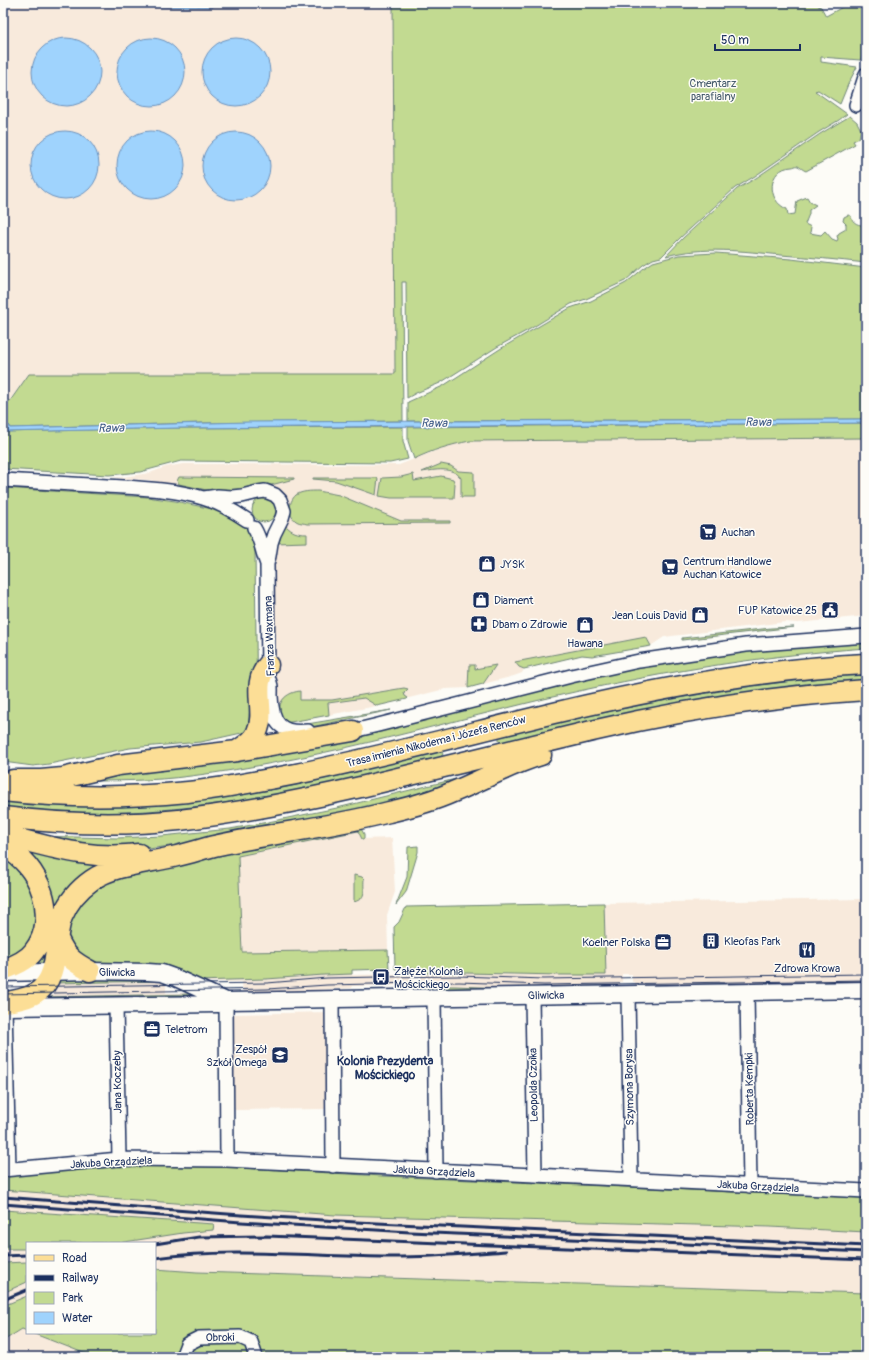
<svg xmlns="http://www.w3.org/2000/svg" width="869" height="1360" viewBox="0 0 869 1360" font-family="Pangolin,sans-serif">
  <style>
    .built { fill: #f8eadc }
    .green { fill: #c2da91; stroke: #6e8478 }
    .water { fill: #9fd3fd; stroke: #6a91bd }
    .lines { fill: none; stroke-linecap: round; stroke-linejoin: round }
    .minor-casing { stroke: #1b2f5e; stroke-width: 16 }
    .tertiary-casing { stroke: #1b2f5e; stroke-width: 19 }
    .primary-casing { stroke: #1b2f5e; stroke-width: 23 }
    .minor { stroke: #fdfcf7; stroke-width: 13 }
    .tertiary { stroke: #fdfcf7; stroke-width: 16 }
    .primary { stroke: #fcde96; stroke-width: 20 }
    .tram { stroke: #1b2f5e; stroke-width: 1 }
    .rail { stroke: #1b2f5e; stroke-width: 3 }
    .labels { text-anchor: middle; stroke-width: 3; stroke-linejoin: round; paint-order: stroke }
    .park-label { font-size: 11px; fill: #455a6b; stroke: #fdfcf7 }
    .poi-label { font-size: 11px; fill: #1b2f5e; stroke: #fdfcf7; text-anchor: start }
    .street-label { font-size: 11px; fill: #1b2f5e; stroke: #fdfcf7 }
    .water-label { font-size: 12px; font-style: italic; fill: #3c5886; stroke: #fdfcf7 }
    .neighbourhood-label { font-size: 12px; font-weight: bold; fill: #1b2f5e; stroke: #fdfcf7 }
  </style>
  <rect width="100%" height="100%" fill="#fdfcf7"/>
  <filter id="ink" filterUnits="userSpaceOnUse"><feTurbulence type="fractalNoise" baseFrequency=".025" numOctaves="2"/><feDisplacementMap in="SourceGraphic" scale="8" xChannelSelector="R" yChannelSelector="G"/><feConvolveMatrix kernelMatrix="1 2 1 2 8 2 1 2 1" color-interpolation-filters="sRGB"/></filter>
  <g filter="url(#ink)">
    <path class="built" d="M3 3H393L395 375 29 374 9 401H3Z
      M866 438V616L798 623 785 622 664 637 649 647 647 646 592 656 582 655 524 669 522 673 514 676 468 688 445 689 377 706 285 723 281 719 274 695 273 549 284 526 292 516 288 500 280 490 271 485H261L220 493 148 480 109 478 123 477 150 473 165 467 183 464 399 465 450 445 470 441Z
      M358 831 362 839 392 838 395 892 387 915 388 950 242 953 238 856Z
      M866 899V970L860 971V984L635 988V982H632V974H622V982H620V988L530 989 455 986H421V973H474L530 975H605L604 903Z
      M337 974H352V975L413 974V985L352 986V988L248 994 243 993 242 982H198L195 981 256 980Z
      M167 981 170 983H166V993H191L195 994 42 997 44 995H54L53 983Z
      M328 1012V1096L325 1097V1109L232 1110 231 1014Z
      M3 1190 335 1215 770 1227 866 1232V1293L197 1272 155 1269V1243H27V1262L3 1263Z
      M27 1282V1296L3 1306V1293Z
      M22 1329 27 1331V1333H32L94 1357H3V1341Z"/>
    <path class="green" d="M393 3H817L818 6 821 7 826 16 850 3H866V52L860 60 821 57V62L857 67 849 82 840 104 818 90 815 91 847 114 839 120 819 132 755 176 735 188 680 238 661 257 653 259 643 265 625 281 586 299 571 304 530 329 497 347 440 383 416 393 407 398 406 282H402L403 421 202 423 10 428V426L3 425V401H10L29 374H395Z
      M850 116 857 122 861 130 859 138 853 141 855 144 806 171C803 170 800 167 798 166 796 165 794 167 792 167 767 168 766 201 787 209L788 215 795 214 797 201 807 197 810 202 816 205 809 210V214L805 224 811 227 810 233 821 235 825 231 832 239 837 241 838 239 837 236 839 233 846 229V224L843 221 844 217 848 215 851 216C852 223 859 226 866 225V263C838 260 809 257 781 255 743 251 703 246 666 256L683 238 737 189 756 178 820 134Z
      M716 253 791 259 866 268V419L408 421V402L443 386 500 349 570 308 591 301 626 283 644 268 653 262 679 255Z
      M866 423V438L470 441C449 445 433 450 414 459L408 441V427Z
      M403 427V441L408 459 390 463 181 461 140 472 109 475 3 469V432L178 428Z
      M441 464 451 466 458 471 474 472V497H461V478C452 466 435 470 422 472Z
      M413 474 414 481 441 476 453 479 455 484 454 498H391L379 496 382 478 401 477Z
      M179 477 294 478V479L271 485H261L251 488 220 493 179 484 177 481Z
      M313 478H378L376 495 336 481 313 479Z
      M3 488 147 497 175 501 217 510 238 520 247 529 253 540 255 551 257 723 255 730 201 742 130 748 49 764 33 766 3 762Z
      M318 491 339 495 401 521H450V523L307 524C304 523 300 523 298 522 287 517 288 502 296 495 302 491 311 491 318 491Z
      M252 510a12 12 0 1 1 24 0a12 12 0 1 1-24 0Z
      M284 526H286C292 532 297 534 307 534V542L275 543Z
      M794 627 682 640V638L771 628Z
      M646 637 651 646 592 656 582 655 524 669 519 667 515 662Z
      M866 641V648C757 656 650 674 544 699 427 727 311 761 191 776 153 781 116 781 78 781L360 735 423 720 563 684 651 665 701 657 751 651Z
      M469 665H475V669L496 665 483 684 468 688Z
      M866 674V680C743 688 623 714 503 742L499 741V738L500 736C621 707 742 683 866 674Z
      M404 688 408 689 404 693 405 696 408 698 407 699 377 706 364 698 328 703 329 715 285 723C273 708 282 693 300 691V700H332Z
      M391 710 316 726 301 728 292 727 307 724Z
      M438 751 442 752 443 754 441 757C404 767 366 776 329 784 249 801 170 813 88 813 60 813 31 810 3 807V801L52 805 107 806 206 800 282 788 356 772Z
      M480 773 435 794 213 840 134 851 34 836 117 838 162 836 230 829 268 822 337 808Z
      M360 827 364 834V839H362L358 831 238 856 242 952 388 950 389 969 352 970V974L324 975 266 979 195 981 98 966 69 950 64 936 81 897 122 873Z
      M10 841 101 860 48 965 33 966 49 933Z
      M418 846V852L406 892 396 905 407 877 408 847Z
      M3 852 9 855 39 900 35 939 3 965Z
      M354 875 362 877 364 879C363 892 367 898 354 902Z
      M604 903 606 975C544 976 482 972 421 973V968L395 969 394 927 399 922 406 907Z
      M151 977 167 981 53 983 56 978Z
      M421 986H455L530 989 421 992Z
      M195 994 197 996V997L43 1000 42 997Z
      M119 1166 227 1167 382 1176 866 1198V1232L770 1227 335 1215 3 1190V1173Z
      M3 1210 214 1224 213 1230 183 1233 118 1243H27V1249H3Z
      M27 1262V1282L3 1293V1263Z
      M155 1269 197 1272 866 1293V1357H94L32 1333H155Z
      M27 1296V1331L22 1329 3 1341V1306Z"/>
    <path class="water" d="M57 3H213V7L57 6Z
      M202 72a34 34 0 1 1 68 0a34 34 0 1 1-68 0Z
      M117 72a34 34 0 1 1 68 0a34 34 0 1 1-68 0Z
      M32 72a34 34 0 1 1 68 0a34 34 0 1 1-68 0Z
      M117 165a34 34 0 1 1 68 0a34 34 0 1 1-68 0Z
      M31 165a34 34 0 1 1 68 0a34 34 0 1 1-68 0Z
      M202 166a34 34 0 1 1 68 0a34 34 0 1 1-68 0Z
      M866 419V423L178 428 3 432V425L10 426V428L249 422Z"/>
    <g class="lines">
      <g class="minor-casing">
        <path id="minor" d="M856 105 866 74
          M3 480C37 482 72 484 107 486 138 488 173 489 203 498 217 502 235 512 247 520
          M204 498 218 496 232 497 242 496 258 492 265 491 275 495 280 500 284 511 282 518 274 534 271 543 269 556 267 564
          M254 528C261 539 262 552 267 564L268 678C272 684 271 689 271 696 272 724 281 734 308 731
          M346 730 353 731 378 725 571 676 639 661 746 645 866 636
          M747 992 750 1186
          M628 994 631 1179
          M532 996 535 1175
          M434 997 436 1171
          M332 999 333 1166
          M226 1001 227 1160
          M116 1006 119 1159
          M5 1007 9 1169
          M3 1170 119 1159 227 1160 866 1191
          M182 1357 187 1344 199 1338 240 1337 251 1342 256 1357"/>
      </g>
      <g class="tertiary-casing">
        <path id="tertiary" d="M3 973 90 971 148 972 162 973 176 978 226 1001
          M8 1007 219 1004 226 1001 866 990"/>
      </g>
      <g class="primary-casing">
        <path id="primary" d="M237 751C244 746 254 741 257 732 267 710 250 685 268 665
          M13 780H41L63 778 118 765 237 751 353 731
          M3 791C64 798 126 798 188 792 224 788 260 781 296 774 384 756 470 733 558 712 659 688 762 669 866 664
          M3 817C61 824 121 826 179 820 242 813 304 800 365 786 441 768 516 749 592 731 682 710 774 696 866 690
          M3 835C52 847 87 860 139 854
          M3 847C40 863 60 918 34 951 27 961 14 966 3 970
          M58 939C66 957 73 962 90 971
          M3 1003C14 1000 26 1000 36 993 61 978 53 939 62 917 68 902 79 889 92 880 115 864 151 863 177 856 190 853 202 849 214 846 272 833 332 827 389 812 411 807 433 801 453 792 483 780 510 764 541 755"/>
      </g>
      <use href="#minor" class="minor"/>
      <use href="#tertiary" class="tertiary"/>
      <use href="#primary" class="primary"/>
      <path class="tram" d="M3 987 267 983 327 978 381 977 459 976 544 979 866 974
        M3 994 267 989 327 985 417 983 459 982 544 985 866 980"/>
      <path class="rail" d="M3 1197 241 1215 356 1222 866 1246
        M3 1204 241 1222 410 1232 866 1252
        M155 1244 199 1237 267 1236 866 1260
        M3 1256 27 1255
        M155 1258C231 1248 306 1256 382 1257 424 1258 465 1254 506 1251
        M3 1300 27 1290"/>
    </g>
  </g>
  <defs>
    <g id="supermarket-square" transform="scale(0.9)"><rect x="-9" y="-9" width="18" height="18" rx="4" fill="#1b2f5e" stroke="#fdfcf7"/><path d="M-6-5.5h2.5l.6 2H6L4.5 2H-2.5L-4.4-4H-6ZM-1.5 3.2a1.3 1.3 0 1 0 .1 0ZM3 3.2a1.3 1.3 0 1 0 .1 0Z" fill="#fff"/></g>
    <g id="shop-square" transform="scale(0.9)"><rect x="-9" y="-9" width="18" height="18" rx="4" fill="#1b2f5e" stroke="#fdfcf7"/><path d="M-5-2.5h2.3a2.7 3.5 0 0 1 5.4 0H5L5.5 6h-11ZM-1.5-2.5h3a1.5 2.3 0 0 0-3 0Z" fill="#fff"/></g>
    <g id="civic-square" transform="scale(0.9)"><rect x="-9" y="-9" width="18" height="18" rx="4" fill="#1b2f5e" stroke="#fdfcf7"/><path d="M-.6-6.5H3V-4.5H.6V-3L4-1V1h2V6H-6V1h2V-1L-.6-3ZM-1.2 2.5V6h2.4V2.5Z" fill="#fff"/></g>
    <g id="pharmacy-square" transform="scale(0.9)"><rect x="-9" y="-9" width="18" height="18" rx="4" fill="#1b2f5e" stroke="#fdfcf7"/><path d="M-2-6h4v4h4v4h-4v4h-4v-4h-4v-4h4Z" fill="#fff"/></g>
    <g id="building-square" transform="scale(0.9)"><rect x="-9" y="-9" width="18" height="18" rx="4" fill="#1b2f5e" stroke="#fdfcf7"/><path d="M-4-6H4V6H1V3H-1V6H-4ZM-2.5-4.3h1.7v1.8h-1.7ZM.8-4.3h1.7v1.8H.8ZM-2.5-1h1.7V.8h-1.7ZM.8-1h1.7V.8H.8Z" fill="#fff"/></g>
    <g id="office-square" transform="scale(0.9)"><rect x="-9" y="-9" width="18" height="18" rx="4" fill="#1b2f5e" stroke="#fdfcf7"/><path d="M-6-3h4V-5.5h4V-3h4V5H-6ZM-1-4.5V-3h2v-1.5ZM-6 0V1H6V0Z" fill="#fff"/></g>
    <g id="restaurant-square" transform="scale(0.9)"><rect x="-9" y="-9" width="18" height="18" rx="4" fill="#1b2f5e" stroke="#fdfcf7"/><path d="M-5-6h1v4h1v-4h1v4h1v-4h1v5L-1.5 .5V6h-2V.5L-5-1ZM5-6V6H3V1.5H1.5Q1.5-4 5-6Z" fill="#fff"/></g>
    <g id="bus-square" transform="scale(0.9)"><rect x="-9" y="-9" width="18" height="18" rx="4" fill="#1b2f5e" stroke="#fdfcf7"/><path d="M-5-6H5V4H4V6H2V4H-2V6H-4V4H-5ZM-3.5-4V0h7V-4ZM-3.5 1.2v1.5H-2V1.2ZM2 1.2v1.5H3.5V1.2Z" fill="#fff"/></g>
    <g id="school-square" transform="scale(0.9)"><rect x="-9" y="-9" width="18" height="18" rx="4" fill="#1b2f5e" stroke="#fdfcf7"/><path d="M0-5L7-2L0 1L-7-2ZM-4 1L0 2.5L4 1V4Q0 6-4 4Z" fill="#fff"/></g>
  </defs>
  <g fill-rule="evenodd">
    <use href="#supermarket-square" x="708" y="532"/>
    <use href="#shop-square" x="487" y="564"/>
    <use href="#supermarket-square" x="670" y="567"/>
    <use href="#shop-square" x="481" y="600"/>
    <use href="#civic-square" x="830" y="610"/>
    <use href="#shop-square" x="700" y="615"/>
    <use href="#pharmacy-square" x="479" y="624"/>
    <use href="#shop-square" x="585" y="625"/>
    <use href="#building-square" x="711" y="941"/>
    <use href="#office-square" x="663" y="942"/>
    <use href="#restaurant-square" x="807" y="950"/>
    <use href="#bus-square" x="381" y="977"/>
    <use href="#office-square" x="152" y="1029"/>
    <use href="#school-square" x="280" y="1055"/>
  </g>
  <g class="labels">
    <g class="park-label">
      <text x="713" y="87">Cmentarz<tspan x="713" dy="13">parafialny</tspan></text>
    </g>
    <g class="poi-label">
      <text x="721" y="536">Auchan</text>
      <text x="683" y="565">Centrum Handlowe<tspan x="683" dy="13">Auchan Katowice</tspan></text>
      <text x="500" y="568">JYSK</text>
      <text x="494" y="604">Diament</text>
      <text x="817" y="614" text-anchor="end">FUP Katowice 25</text>
      <text x="687" y="619" text-anchor="end">Jean Louis David</text>
      <text x="492" y="628">Dbam o Zdrowie</text>
      <text x="585" y="647" text-anchor="middle">Hawana</text>
      <text x="724" y="945">Kleofas Park</text>
      <text x="650" y="946" text-anchor="end">Koelner Polska</text>
      <text x="807" y="972" text-anchor="middle">Zdrowa Krowa</text>
      <text x="394" y="975">Załęże Kolonia<tspan x="394" dy="13">Mościckiego</tspan></text>
      <text x="165" y="1033">Teletrom</text>
      <text x="267" y="1053" text-anchor="end">Zespół<tspan x="267" dy="13">Szkół Omega</tspan></text>
    </g>
    <g class="street-label">
      <text transform="translate(269 636) rotate(-92)" y="4">Franza Waxmana</text>
      <text transform="translate(436 741) rotate(-14)" y="4">Trasa imienia Nikodema i Józefa Renców</text>
      <text x="117" y="976">Gliwicka</text>
      <text transform="translate(546 995) rotate(-1)" y="4">Gliwicka</text>
      <text transform="translate(117 1082) rotate(-91)" y="4">Jana Koczeby</text>
      <text transform="translate(533 1085) rotate(-91)" y="4">Leopolda Czoika</text>
      <text transform="translate(629 1087) rotate(-91)" y="4">Szymona Borysa</text>
      <text transform="translate(749 1089) rotate(-91)" y="4">Roberta Kempki</text>
      <text transform="translate(111 1162) rotate(-3)" y="4">Jakuba Grządziela</text>
      <text transform="translate(434 1171) rotate(3)" y="4">Jakuba Grządziela</text>
      <text transform="translate(758 1186) rotate(3)" y="4">Jakuba Grządziela</text>
      <text transform="translate(220 1337) rotate(-1)" y="4">Obroki</text>
    </g>
    <g class="water-label">
      <text x="758" y="426">Rawa</text>
      <text x="434" y="427">Rawa</text>
      <text transform="translate(111 428) rotate(-1)" y="4">Rawa</text>
    </g>
    <g class="neighbourhood-label">
      <text x="385" y="1065">Kolonia Prezydenta<tspan x="385" dy="14">Mościckiego</tspan></text>
    </g>
  </g>
  <rect width="869" height="1360" fill="none" stroke="#fdfcf7" stroke-width="16"/>
  <rect x="8" y="8" width="853" height="1344" fill="none" stroke="#1b2f5e" stroke-width="1.5" filter="url(#ink)"/>
  <rect x="26" y="1242" width="130" height="92" fill="#fdfcf7" stroke="#a3aaba"/>
  <rect x="34" y="1255" width="20" height="6" fill="#fcde96" stroke="#a3aaba"/>
  <text x="62" y="1262" font-size="12" fill="#1b2f5e">Road</text>
  <rect x="34" y="1275" width="20" height="6" fill="#1b2f5e" stroke="#a3aaba"/>
  <text x="62" y="1282" font-size="12" fill="#1b2f5e">Railway</text>
  <rect x="34" y="1292" width="20" height="12" fill="#c2da91" stroke="#a3aaba"/>
  <text x="62" y="1302" font-size="12" fill="#1b2f5e">Park</text>
  <rect x="34" y="1312" width="20" height="12" fill="#9fd3fd" stroke="#a3aaba"/>
  <text x="62" y="1322" font-size="12" fill="#1b2f5e">Water</text>
  <path d="M715 44v6h85v-6" fill="none" stroke="#1b2f5e" stroke-width="2"/>
  <text x="721" y="44" font-size="12" fill="#1b2f5e" stroke="#fdfcf7" stroke-width="3" paint-order="stroke">50 m</text>
</svg>
